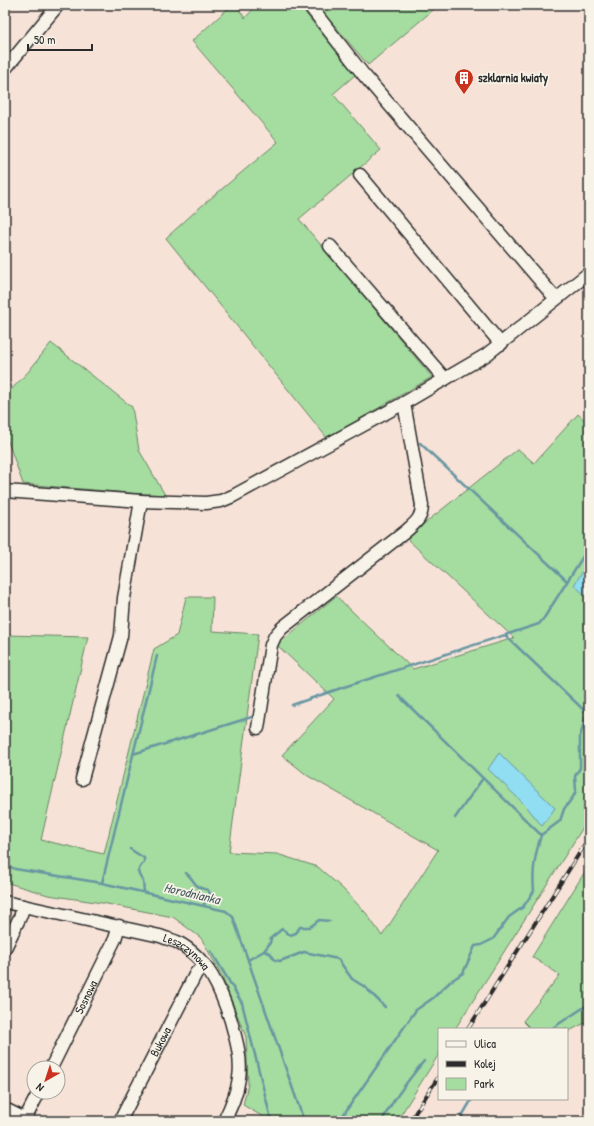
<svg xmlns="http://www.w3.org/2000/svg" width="594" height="1126" viewBox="0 0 594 1126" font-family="'Patrick Hand',sans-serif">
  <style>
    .green { fill: #a5dc9f; stroke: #688465 }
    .water { fill: #91ddf2; stroke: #6896a2 }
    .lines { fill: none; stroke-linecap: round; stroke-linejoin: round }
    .stream { stroke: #6896a2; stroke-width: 2.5 }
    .minor-casing { stroke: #2b2b2b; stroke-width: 15 }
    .minor { stroke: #f7f3e8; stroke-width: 12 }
    .rail-casing { stroke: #2b2b2b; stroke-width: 4 }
    .rail { stroke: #f7f3e8; stroke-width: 2.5; stroke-dasharray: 8; stroke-linecap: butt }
    .labels { text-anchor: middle; stroke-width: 3.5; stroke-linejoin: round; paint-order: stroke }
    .poi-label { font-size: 12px; font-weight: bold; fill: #2b2b2b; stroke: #f7f3e8; text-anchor: start }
    .street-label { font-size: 12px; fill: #2b2b2b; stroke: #f7f3e8 }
    .water-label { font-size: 13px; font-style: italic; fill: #44585d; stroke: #f7f3e8 }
  </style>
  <rect width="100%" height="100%" fill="#f7e2d8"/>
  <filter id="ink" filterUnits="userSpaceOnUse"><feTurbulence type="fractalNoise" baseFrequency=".025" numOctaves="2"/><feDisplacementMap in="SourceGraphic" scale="8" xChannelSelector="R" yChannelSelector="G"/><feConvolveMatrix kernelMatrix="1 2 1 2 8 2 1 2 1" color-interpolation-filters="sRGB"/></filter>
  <g filter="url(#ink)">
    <path class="green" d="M232 5H236L245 18 257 5H299L355 75 333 94 381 150 299 219 432 377 327 438 166 238 198 209 278 142 192 41Z
      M317 5H439L368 65Z
      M51 343 132 407 139 450 165 495 129 493 23 484 5 433V396L28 372Z
      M578 414 589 424V818L455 1029H439V1054L397 1121H270L243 1105 248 1084 246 1037 221 974 201 938 173 917 102 903 48 895 5 882V635L88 637 41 840 104 854 154 649 177 635 186 597H213L212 631 258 634 229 852 277 854 318 867 342 888 366 913 382 936 438 850 308 776 282 755 334 699 277 645 336 596 413 669 514 638 406 538 518 449 534 463Z
      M589 865V1021L567 1032V1029H531L523 1021 560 975 532 957Z"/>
    <path class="water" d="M586 566 589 568V592L586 596 574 585Z
      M499 753 555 808 542 826 526 806 488 769Z"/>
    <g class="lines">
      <path class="stream" d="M420 443 567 581
        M411 476 416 509 414 515
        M505 635 589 715
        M399 696 541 835
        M292 705 344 687 539 624 544 618 589 547
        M133 754 255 716
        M455 818 483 778
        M130 849 144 858V862L140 867 138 872 143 881 144 892
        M5 864 15 869 102 883 226 911 233 917 304 1121
        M186 873C197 882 192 887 208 890L210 894 205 898 204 906
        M102 883 157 656
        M211 951 242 1003 271 1119 275 1121
        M264 951 270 943 271 938 282 929 290 935 296 933 300 927H310L319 920 330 921
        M248 960 264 951 270 953 275 960 280 961 304 952 338 959 352 979 365 987 385 1007
        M551 1029 589 1004
        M339 1121 416 1010 433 998 451 981 463 973 475 946 481 945 493 939 509 917 523 907 534 891C532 869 535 856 541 835L560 821 564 809 573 797 576 791 575 776 580 768V737L589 704
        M382 1121C393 1099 409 1079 424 1061
        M459 1121 472 1099"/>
      <g class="minor-casing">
        <g id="minor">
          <path d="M309 5 363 74 556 299"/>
          <path d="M5 69 58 5"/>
          <path d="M360 175 501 344"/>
          <path d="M330 246 445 379"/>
          <path d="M5 491 141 501 206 503 221 501 233 496 404 403 486 355 589 273"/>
          <path d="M258 728 271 645 275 636 282 628 405 532C415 523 422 519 422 505L404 403"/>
          <path d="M82 779 121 636 124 598 141 501"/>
          <path id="s1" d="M5 902 160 936C165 938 172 940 177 942 208 958 221 990 231 1021 236 1039 242 1059 239 1078 237 1094 231 1107 224 1121"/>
          <path d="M5 948 20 917 24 906"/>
          <path id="s2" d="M51 1068 115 939 119 926"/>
          <path d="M5 1109 29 1121"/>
          <path d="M25 1119 39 1092"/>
          <path id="s3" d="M120 1121 196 973 205 965"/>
        </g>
      </g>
      <use href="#minor" class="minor"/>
      <g class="rail-casing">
        <path id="rail" d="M468 1029 589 838
          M410 1121 439 1076"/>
      </g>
      <use href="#rail" class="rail"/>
    </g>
  </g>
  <defs>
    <g id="building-pin" transform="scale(1)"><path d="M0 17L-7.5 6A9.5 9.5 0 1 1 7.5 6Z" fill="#c8321e" stroke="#f7f3e8"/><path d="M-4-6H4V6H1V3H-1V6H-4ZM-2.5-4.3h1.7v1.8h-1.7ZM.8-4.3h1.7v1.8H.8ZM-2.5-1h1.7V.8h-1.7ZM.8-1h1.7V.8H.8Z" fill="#fff"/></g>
  </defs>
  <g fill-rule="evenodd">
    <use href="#building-pin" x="464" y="78"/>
  </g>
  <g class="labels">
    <g class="poi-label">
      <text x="478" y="82">szklarnia kwiaty</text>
    </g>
    <g class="street-label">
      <text dy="4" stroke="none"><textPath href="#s1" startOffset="190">Leszczynowa</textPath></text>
      <text dy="4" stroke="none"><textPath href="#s2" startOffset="79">Sosnowa</textPath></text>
      <text dy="4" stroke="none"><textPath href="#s3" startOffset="89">Bukowa</textPath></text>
    </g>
    <g class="water-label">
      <text transform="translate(192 893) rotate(13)" y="5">Horodnianka</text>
    </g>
  </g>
  <rect width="594" height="1126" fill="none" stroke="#f7f3e8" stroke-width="20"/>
  <rect x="10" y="10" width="574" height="1106" fill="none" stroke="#2b2b2b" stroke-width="1.5" filter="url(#ink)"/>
  <rect x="438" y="1028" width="130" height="72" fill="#f7f3e8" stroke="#a5a39c"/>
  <rect x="446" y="1041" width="20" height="6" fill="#f7f3e8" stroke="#a5a39c"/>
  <text x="474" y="1048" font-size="12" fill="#2b2b2b">Ulica</text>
  <rect x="446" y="1061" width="20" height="6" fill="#2b2b2b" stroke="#a5a39c"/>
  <text x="474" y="1068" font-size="12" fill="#2b2b2b">Kolej</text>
  <rect x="446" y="1078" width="20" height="12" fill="#a5dc9f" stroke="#a5a39c"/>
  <text x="474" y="1088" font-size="12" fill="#2b2b2b">Park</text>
  <g transform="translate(46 1080) rotate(219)"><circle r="19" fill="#f7f3e8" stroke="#a5a39c"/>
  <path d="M0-3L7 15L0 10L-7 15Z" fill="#c8321e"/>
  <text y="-6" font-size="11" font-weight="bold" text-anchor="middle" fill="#2b2b2b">N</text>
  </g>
  <path d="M28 44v6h64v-6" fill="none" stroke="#2b2b2b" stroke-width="2"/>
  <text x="34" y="44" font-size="12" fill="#2b2b2b" stroke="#f7f3e8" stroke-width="3" paint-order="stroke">50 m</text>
</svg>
